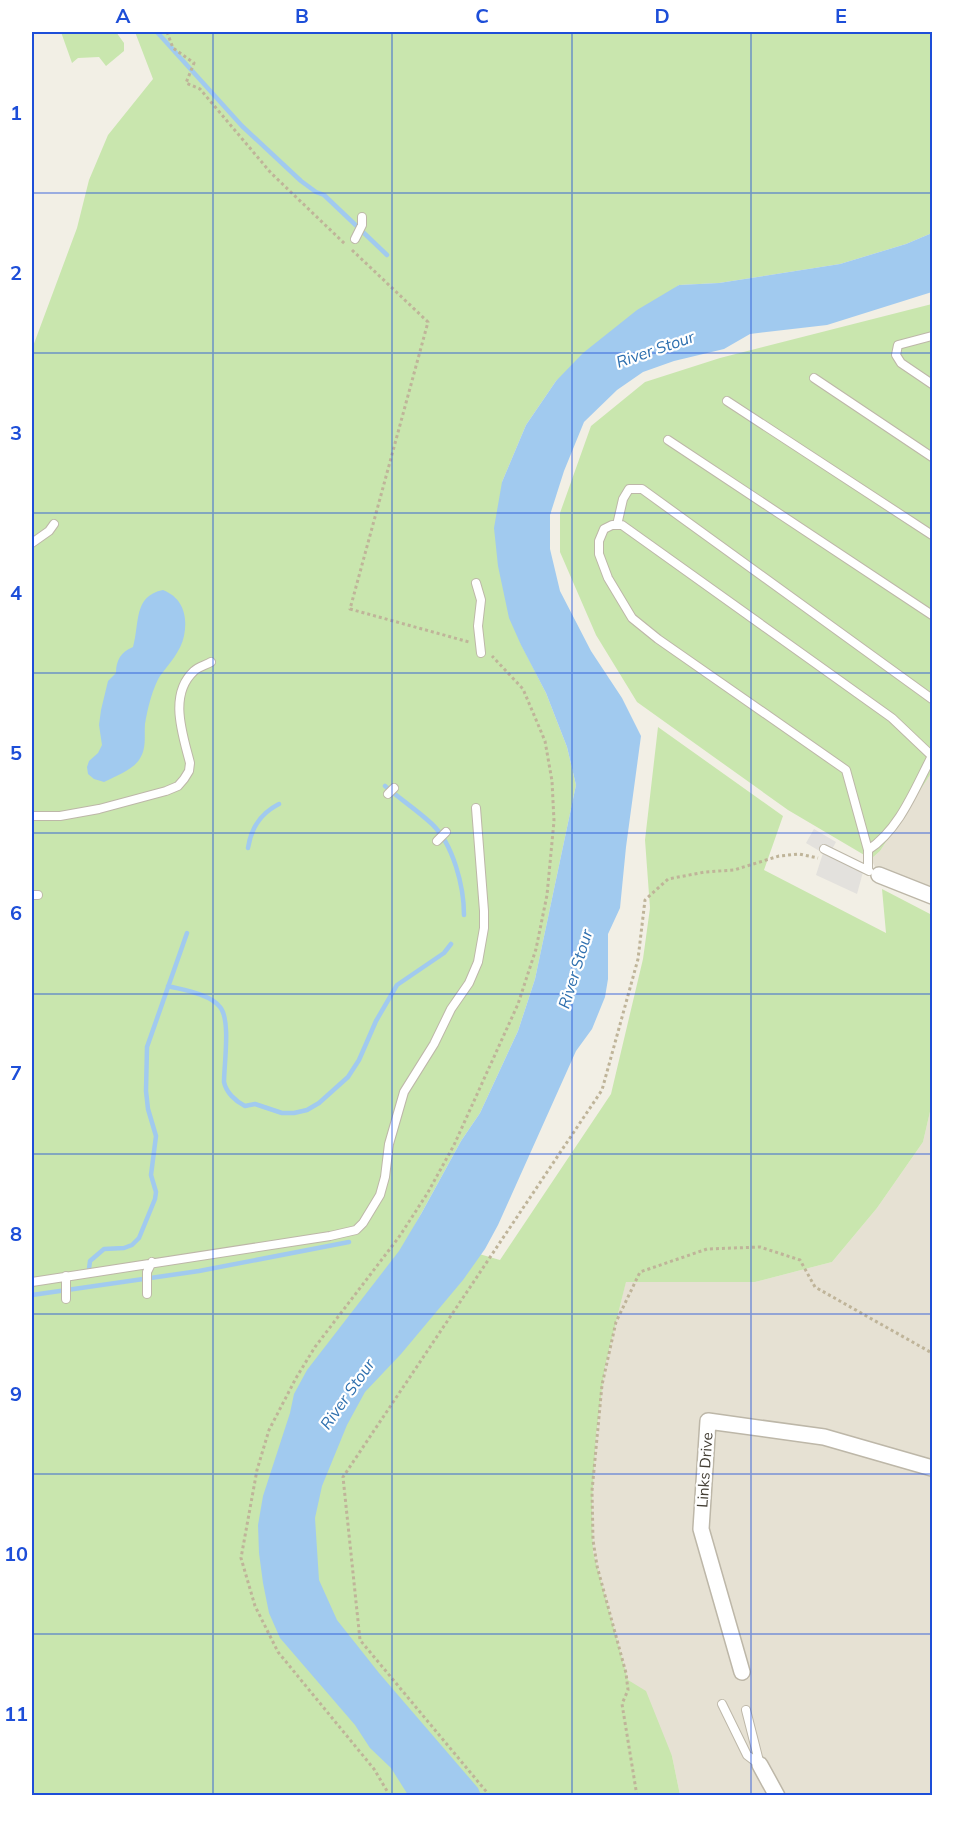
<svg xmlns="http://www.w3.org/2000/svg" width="964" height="1827" viewBox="0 0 964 1827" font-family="Mulish,sans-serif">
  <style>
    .residential { fill: #e6e1d3 }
    .green { fill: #c9e6ae }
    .parking { fill: #e3e1dd }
    .water { fill: #a1caef }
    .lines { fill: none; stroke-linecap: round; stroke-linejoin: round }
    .stream { stroke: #a1caef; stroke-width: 4.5 }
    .service-casing { stroke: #bdb7a8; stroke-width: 10 }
    .minor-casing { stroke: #bdb7a8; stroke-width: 18 }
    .path { stroke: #bfb499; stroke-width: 3; stroke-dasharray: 3 3; stroke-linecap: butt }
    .service { stroke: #fff; stroke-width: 8 }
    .minor { stroke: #fff; stroke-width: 15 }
    .grid { fill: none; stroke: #1d4ed8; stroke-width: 1.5; stroke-opacity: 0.55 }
    .labels { text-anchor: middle; stroke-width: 4.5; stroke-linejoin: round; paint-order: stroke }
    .street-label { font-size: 15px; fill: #443f35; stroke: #fff }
    .water-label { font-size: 16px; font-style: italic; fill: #2f70af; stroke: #fff }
    .neatline { fill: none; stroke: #1d4ed8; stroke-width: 2 }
    .grid-label { font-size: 20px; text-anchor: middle; font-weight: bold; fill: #1d4ed8 }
  </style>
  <rect width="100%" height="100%" fill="#f2efe5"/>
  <path class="residential" d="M932 772V896L879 875 871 859 880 851Z
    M932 1103V1795H680L672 1756 628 1680 593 1552 592 1504 596 1435 605 1366 626 1281 755 1282 832 1262 877 1208 923 1142Z"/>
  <path class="green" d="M61 32H116L124 43V51L106 66 99 57 78 58 72 63Z
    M135 32H932V233L906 244 840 264 719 283 679 285 556 381 526 425 502 482 520 642 546 693 567 747 576 785 535 979 518 1031 480 1113 461 1141 410 1234 500 1260 611 1094 643 959 650 908 645 840 658 727 783 816 764 870 886 933 882 889 932 915V1103L923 1142 877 1208 832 1262 755 1282H626L605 1366 596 1435 592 1504 593 1552 628 1680 646 1691 672 1756 680 1795H32V349L77 228 89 180 108 135 153 79Z
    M932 304V772L880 851 871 859 788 810 637 702 596 635 560 552V513L591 426 645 382 720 358Z"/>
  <path class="parking" d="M814 829 836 842 829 855 863 872 857 894 816 875 823 853 806 843Z"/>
  <path class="water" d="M932 233V292L827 325 750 334 724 349 674 361 643 372 617 390 584 422 564 471 550 515V549L560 591 591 651 622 698 641 736 626 847 620 908 608 934V979L605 997 592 1029 576 1051 498 1225 485 1249 463 1280 401 1354 365 1392 347 1425 322 1486 315 1518 319 1580 337 1620 379 1673 478 1788 481 1795H408L391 1768 370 1748 355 1725 280 1638 269 1613 263 1583 259 1553 258 1525 263 1496 290 1413 294 1394 307 1370 399 1251 421 1214 461 1141 480 1113 518 1031 535 979 576 785 567 747 546 693 521 645 509 618 498 566 494 528 502 482 526 425 556 381 583 353 637 310 679 285 719 283 840 264 906 244Z
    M163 590C183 598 188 616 184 636 181 651 169 664 160 676 156 682 152 694 150 701 148 708 146 717 145 724 144 737 147 748 139 760 132 770 116 776 104 782L94 779 88 774 87 767 89 761 98 753 102 745 99 725 101 710 108 681 116 673C116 660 121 652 133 647 140 623 133 596 163 590Z"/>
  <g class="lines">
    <path class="stream" d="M157 32 242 126 301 181 316 192 324 195 387 255
      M385 786C400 799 417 810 432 824 453 844 464 886 464 915
      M248 848C251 828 261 813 279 804
      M168 986C183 990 210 994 220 1007 231 1020 224 1064 224 1082 226 1092 235 1101 245 1106L255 1104 282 1113H294L307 1110 319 1103 348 1077 359 1060 376 1021 397 985 444 953 451 944
      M89 1269 90 1261 104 1249 124 1248 132 1245 139 1238 155 1199 156 1192 151 1175 156 1136 148 1109 146 1091 147 1047 187 933
      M32 1295 199 1271 349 1242"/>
    <g class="service-casing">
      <path id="service" d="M355 239 362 225V217
        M932 336 898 345 896 355 901 363 932 384
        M814 378 932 457
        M727 401 932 535
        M668 440 932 615
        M617 525 623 499 629 489H642L932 699
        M32 543 49 531 54 524
        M476 583 481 600 478 626 481 653
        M388 794 394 788
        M32 816H60L99 809 166 791 178 786 184 779 189 771 190 763C183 735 168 695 194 671 198 667 206 665 211 662
        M437 841 446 832
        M824 849 869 871
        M868 850 846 770 658 639 632 618 608 578 599 554V541L604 529 612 525H622L892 718 932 756
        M868 870V850C900 829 915 788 932 756
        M32 895H38
        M66 1276V1299
        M32 1282 330 1236 356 1230 363 1223 380 1195 385 1177 389 1144 404 1092 434 1044 451 1009 469 983 478 962 484 928V911L476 808
        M147 1294V1272L152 1262
        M722 1704 747 1755 760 1765
        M746 1710 760 1765"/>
    </g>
    <g class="minor-casing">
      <path id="minor" d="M879 875 932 896
        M742 1672 701 1529 708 1421 824 1437 932 1468
        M760 1765 777 1796"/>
    </g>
    <path class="path" d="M167 32 173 48 194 63 186 83 200 89 271 173 345 244
      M352 250 428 322 350 609 469 642
      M390 1796 374 1769 278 1652 255 1606 241 1558 257 1470 269 1430 296 1378 315 1347 399 1237 427 1194 454 1145 518 1004 536 949 547 895 554 821 552 781 545 741 523 689 492 656
      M490 1796 360 1640 343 1477 602 1090 638 959 645 900 668 879 705 872 734 870 779 856 799 854 818 858
      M637 1796 622 1704 628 1690 626 1673 597 1566 593 1540 592 1491 602 1385 616 1322 640 1272 707 1249 760 1247 800 1260 815 1287 932 1353"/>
    <use href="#service" class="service"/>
    <use href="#minor" class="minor"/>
  </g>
  <path class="grid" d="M213 32V1796M392 32V1796M572 32V1796M751 32V1796M32 193H932M32 353H932M32 513H932M32 673H932M32 833H932M32 994H932M32 1154H932M32 1314H932M32 1474H932M32 1634H932"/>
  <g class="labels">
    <g class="street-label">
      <text transform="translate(705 1470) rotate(-86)" y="5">Links Drive</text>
    </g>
    <g class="water-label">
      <text transform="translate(655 349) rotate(-19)" y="6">River Stour</text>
      <text transform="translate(575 969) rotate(-73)" y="6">River Stour</text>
      <text transform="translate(347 1394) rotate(-55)" y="6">River Stour</text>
    </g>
  </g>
  <rect width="964" height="1827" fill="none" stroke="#ffffff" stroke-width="66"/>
  <rect x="33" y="33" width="898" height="1761" class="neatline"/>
  <g class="grid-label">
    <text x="123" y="23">A</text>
    <text x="302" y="23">B</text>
    <text x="482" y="23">C</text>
    <text x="662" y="23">D</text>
    <text x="841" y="23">E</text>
    <text x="16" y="120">1</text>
    <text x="16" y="280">2</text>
    <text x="16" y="440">3</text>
    <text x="16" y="600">4</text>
    <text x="16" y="760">5</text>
    <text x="16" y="920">6</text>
    <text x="16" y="1080">7</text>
    <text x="16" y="1241">8</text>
    <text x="16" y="1401">9</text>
    <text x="16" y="1561">10</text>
    <text x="16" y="1721">11</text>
  </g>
</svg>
